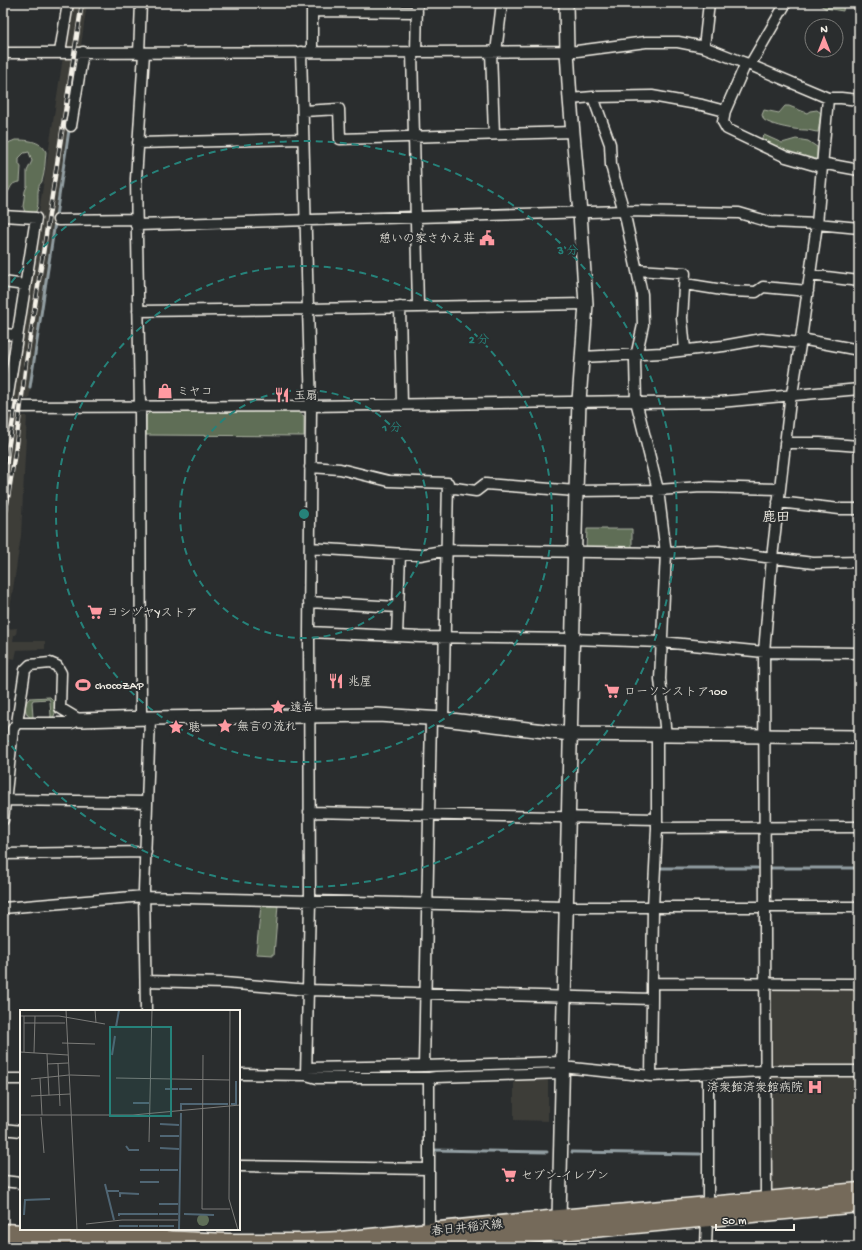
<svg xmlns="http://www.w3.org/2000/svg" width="862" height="1250" viewBox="0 0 862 1250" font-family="'Gochi Hand','Klee One',sans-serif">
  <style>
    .built { fill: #3c3c38 }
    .green { fill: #5f6e57; stroke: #aab0a0; fill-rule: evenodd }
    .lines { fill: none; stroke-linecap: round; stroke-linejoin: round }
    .stream { stroke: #929ea2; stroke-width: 3 }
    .minor-casing { stroke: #f4f1e8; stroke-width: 13 }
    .tertiary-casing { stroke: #f4f1e8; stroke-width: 16 }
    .primary-casing { stroke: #f4f1e8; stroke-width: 19 }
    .minor { stroke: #2a2d2e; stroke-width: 10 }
    .tertiary { stroke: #2a2d2e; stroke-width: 13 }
    .primary { stroke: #746a5a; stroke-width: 16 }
    .rail-casing { stroke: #f4f1e8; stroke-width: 4.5 }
    .rail { stroke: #2a2d2e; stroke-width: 3; stroke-dasharray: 9; stroke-linecap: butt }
    .ring { fill: none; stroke: #26827a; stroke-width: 2; stroke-dasharray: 7 5 }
    .labels { text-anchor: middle; stroke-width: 4; stroke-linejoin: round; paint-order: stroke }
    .poi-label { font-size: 12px; fill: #f4f1e8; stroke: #2a2d2e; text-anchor: start }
    .street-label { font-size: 12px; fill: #f4f1e8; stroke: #2a2d2e }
    .quarter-label { font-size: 14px; font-weight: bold; fill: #f4f1e8; stroke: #2a2d2e }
    .inset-river { fill: none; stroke: #506674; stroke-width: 2 }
    .inset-road { fill: none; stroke: #7b7b78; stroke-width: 1 }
    .view { fill: #26827a; fill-opacity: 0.15; stroke: #26827a; stroke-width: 2 }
    .inset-edge { fill: none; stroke: #f4f1e8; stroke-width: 2 }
    .centre { fill: #26827a; stroke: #2a2d2e; stroke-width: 2 }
    .ring-label { font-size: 12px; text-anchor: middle; font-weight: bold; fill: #26827a; stroke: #2a2d2e; stroke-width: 4; stroke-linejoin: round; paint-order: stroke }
  </style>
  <rect width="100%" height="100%" fill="#2a2d2e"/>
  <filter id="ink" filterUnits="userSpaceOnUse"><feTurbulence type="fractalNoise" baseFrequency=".025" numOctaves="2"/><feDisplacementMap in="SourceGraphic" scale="8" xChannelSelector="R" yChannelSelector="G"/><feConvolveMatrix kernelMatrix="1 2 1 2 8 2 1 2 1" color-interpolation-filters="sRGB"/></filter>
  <g filter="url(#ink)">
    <path class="built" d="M71 3H87L81 46 79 49H65Z
      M63 57H79L29 387H31L29 399H10Z
      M9 415 27 416 21 536 7 629 17 628 16 635H14L13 641H45V649L17 650 15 659 10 658 4 700 3 455 6 442Z
      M774 988H859V1182L770 1190 771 991Z
      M548 1076V1121L514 1120V1077Z"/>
    <path class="green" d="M817 3H844L843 11 825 8Z
      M785 106H789L807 113 810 111 817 110 821 113 818 132C814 132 810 130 806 130 795 130 773 126 764 120L762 115 764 110 779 113Z
      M764 135 782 143 796 139 808 141 817 147V161L786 153 762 141V137Z
      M15 140C25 140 41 140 46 152 45 161 45 172 42 181 40 186 41 181 39 186 36 196 41 207 34 214L25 213 23 206 25 191 27 186V171L32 161 29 152 24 153 19 158V164L21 167 20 182C8 183 13 189 5 195L3 194V149L8 143Z
      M152 410 297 411 304 416V436L146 435V416Z
      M587 529H632V549H586Z
      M50 697C57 703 57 711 53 718 47 718 39 720 33 719 24 716 23 703 30 698ZM49 699 50 701 51 716 50 718H34L33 717 32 702 33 700Z
      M261 905H278L274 955 256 954Z"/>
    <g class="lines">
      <path class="stream" d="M30 387 69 130
        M770 658H781
        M789 658H823
        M660 868H757
        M771 868H859
        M461 1070 546 1069
        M713 1128V1088
        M433 1150 547 1152
        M572 1152 700 1154"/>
      <g class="minor-casing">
        <path id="minor" d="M312 11 417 12
          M704 47 709 3
          M60 52 68 3
          M312 52V3
          M412 52 418 306
          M416 52 417 3
          M491 52 494 134
          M496 52 502 3
          M3 53 416 52 577 51 646 42H678L704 47 750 65 828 98H841L859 100
          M139 53 141 3
          M750 65 786 3
          M593 97 652 96 702 105 725 111 723 122 727 129 786 157 821 167
          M570 99 593 97 610 144 611 165 615 181 624 211 642 294 643 325 635 361 636 401 658 490 666 553 660 679 666 736
          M303 111 339 109 340 139 573 132
          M725 111 746 63
          M71 126 83 52
          M138 143 303 139
          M821 163 859 170
          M3 216 36 218 6 407
          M58 220 136 219
          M136 225 624 211 739 213 770 222 817 224 859 228
          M637 270 685 273 682 318 685 350
          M810 275 859 281
          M3 282 25 285
          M685 284 729 291 756 292 763 287 808 291
          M400 307 402 405
          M138 311 308 309 301 52
          M3 334 17 335
          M801 339 859 350
          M582 357 662 353 723 346 762 339 801 343
          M637 403 720 402 859 389
          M3 407 311 406 636 401
          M785 443H820L859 446
          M310 467 340 469 389 481 448 483 443 719
          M448 489 455 488 476 491 485 484 576 491 658 490 701 487 779 489
          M778 502 840 509H859
          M310 548 420 555 447 550 666 553 718 551 813 563 859 562
          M309 602 398 607
          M309 632 420 637 572 639 662 642 764 652 859 653
          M397 636 400 554
          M141 718 140 407 136 179 144 53
          M17 723H72L80 720
          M5 800 147 802
          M309 812 657 819V828L859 827
          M657 819V735
          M3 820 13 729 17 723 25 670 30 665 50 663 57 666 61 673 60 708 80 720
          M3 854 146 852
          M145 897 566 907H859
          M3 908 144 896
          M146 981 224 983 309 990 652 999V983L859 984
          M652 983 653 907 657 828
          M146 1011 144 891 150 718
          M424 1066 431 718
          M562 1067 651 1076 765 1071H859
          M307 1068 424 1066 562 1062
          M708 1073V1205
          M239 1074 306 1075 317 1078H429L436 1077 562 1073
          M306 1075 310 902 309 632 311 406 308 309 586 304
          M651 1076 652 999
          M429 1078V1230
          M3 1079H21
          M3 1129 21 1131
          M239 1166 429 1169
          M3 1181 21 1183
          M766 1200 764 652 772 558 790 401 793 388 801 339 817 224 828 98
          M706 1247 707 1219"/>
      </g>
      <g class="tertiary-casing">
        <path id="tertiary" d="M80 720 150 718 378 715 443 719 570 734 859 737
          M557 1247 559 1218 576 491 579 401 586 304 580 213 570 99 567 51 566 3"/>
      </g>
      <g class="primary-casing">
        <path id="primary" d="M3 1232 228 1242H302L340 1240 559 1218 766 1200 859 1191
          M3 1244 65 1247
          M402 1247 859 1204"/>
      </g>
      <use href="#minor" class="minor"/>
      <use href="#tertiary" class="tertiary"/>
      <use href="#primary" class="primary"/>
      <g class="rail-casing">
        <path id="rail" d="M3 491 9 443 16 402
          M3 530 15 452 26 363 82 3"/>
      </g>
      <use href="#rail" class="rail"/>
    </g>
  </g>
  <g class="ring">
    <circle cx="304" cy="514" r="124"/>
    <circle cx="304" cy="514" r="248"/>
    <path d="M4 292A373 373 0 1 1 4 736"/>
  </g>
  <defs>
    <g id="civic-bare" transform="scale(1.2)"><path d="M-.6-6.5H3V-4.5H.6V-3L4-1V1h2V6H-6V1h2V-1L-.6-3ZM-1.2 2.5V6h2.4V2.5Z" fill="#ff9aa2" stroke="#2a2d2e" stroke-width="2.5" paint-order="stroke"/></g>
    <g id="shop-bare" transform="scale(1.2)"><path d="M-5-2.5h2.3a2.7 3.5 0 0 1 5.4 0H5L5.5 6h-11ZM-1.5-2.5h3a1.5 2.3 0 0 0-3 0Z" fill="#ff9aa2" stroke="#2a2d2e" stroke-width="2.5" paint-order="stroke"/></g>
    <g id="restaurant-bare" transform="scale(1.2)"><path d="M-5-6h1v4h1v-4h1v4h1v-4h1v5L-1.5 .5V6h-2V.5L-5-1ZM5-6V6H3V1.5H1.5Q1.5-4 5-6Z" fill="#ff9aa2" stroke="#2a2d2e" stroke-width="2.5" paint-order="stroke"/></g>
    <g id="supermarket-bare" transform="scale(1.2)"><path d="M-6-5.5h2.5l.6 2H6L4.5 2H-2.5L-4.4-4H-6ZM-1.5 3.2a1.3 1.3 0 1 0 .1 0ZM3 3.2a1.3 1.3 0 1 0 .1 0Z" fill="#ff9aa2" stroke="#2a2d2e" stroke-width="2.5" paint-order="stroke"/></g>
    <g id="stadium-bare" transform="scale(1.2)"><path d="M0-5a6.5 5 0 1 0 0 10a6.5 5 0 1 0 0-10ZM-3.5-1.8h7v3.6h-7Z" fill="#ff9aa2" stroke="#2a2d2e" stroke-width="2.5" paint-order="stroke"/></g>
    <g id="sight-bare" transform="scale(1.2)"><path d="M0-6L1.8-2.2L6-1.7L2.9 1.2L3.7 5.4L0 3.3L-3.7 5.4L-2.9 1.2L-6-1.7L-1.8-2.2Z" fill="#ff9aa2" stroke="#2a2d2e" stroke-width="2.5" paint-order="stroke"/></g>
    <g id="hospital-bare" transform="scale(1.2)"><path d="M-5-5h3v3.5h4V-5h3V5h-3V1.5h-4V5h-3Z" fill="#ff9aa2" stroke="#2a2d2e" stroke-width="2.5" paint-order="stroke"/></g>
  </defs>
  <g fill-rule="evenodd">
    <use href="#civic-bare" x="487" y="238"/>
    <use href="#shop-bare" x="165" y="391"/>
    <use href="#restaurant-bare" x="282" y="395"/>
    <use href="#supermarket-bare" x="95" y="612"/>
    <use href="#restaurant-bare" x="336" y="681"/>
    <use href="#stadium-bare" x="83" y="685"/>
    <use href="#supermarket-bare" x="612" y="691"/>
    <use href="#sight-bare" x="278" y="707"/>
    <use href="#sight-bare" x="225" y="726"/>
    <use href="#sight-bare" x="176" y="727"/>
    <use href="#hospital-bare" x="815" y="1087"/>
    <use href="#supermarket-bare" x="509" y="1175"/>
  </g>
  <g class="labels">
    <g class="poi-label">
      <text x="475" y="242" text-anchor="end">憩いの家さかえ荘</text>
      <text x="177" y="395">ミヤコ</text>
      <text x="294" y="399">玉扇</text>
      <text x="107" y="616">ヨシヅヤYストア</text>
      <text x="348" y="685">兆屋</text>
      <text x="95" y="689">chocoZAP</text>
      <text x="624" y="695">ローソンストア100</text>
      <text x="290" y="711">遠音</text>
      <text x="237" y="730">無言の流れ</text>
      <text x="188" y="731">聴</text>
      <text x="803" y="1091" text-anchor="end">済衆館済衆館病院</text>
      <text x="521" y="1179">セブン-イレブン</text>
    </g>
    <g class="street-label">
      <text transform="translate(467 1227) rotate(-6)" y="4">春日井稲沢線</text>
    </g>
    <g class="quarter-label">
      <text x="776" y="521">鹿田</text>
    </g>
  </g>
  <g transform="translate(20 1010)">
    <rect width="220" height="220" fill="#2a2d2e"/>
    <path d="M177 210a6 6 0 1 1 12 0a6 6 0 1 1-12 0Z" fill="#5f6e57"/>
    <path class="inset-river" d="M96 17 99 0M92 45 95 26M145 79H158M159 79H172M113 93H129M211 94H216V71M161 100V94H208M140 114 159 115M140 126H159M106 136 109 140H119M140 138 159 139M120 160H139M140 160H158M120 172H139M85 174 94 210M86 181H99M100 187V183L119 184M139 194H158M119 204H138M139 204H158M164 204 194 205M4 205 5 190 30 189M99 206V204H119M99 216H118M119 216H138M139 216H154M159 220 161 103"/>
    <path class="inset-road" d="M46 0 57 220M75 0 76 13M210 0 209 189 218 220M0 6H39L85 14M4 6V42M4 13H45M42 33 75 34M0 42 48 45M14 43 15 6M27 44 29 85M183 45 182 199H210M27 54 48 53M38 54 40 96M50 65 80 66M20 68 22 105M96 68 210 70M11 69 49 65M11 86 50 84M0 105H113L220 95M21 107 24 143M129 132 132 0M66 214 102 210H158"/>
    <path class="view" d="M90 17H151V106H90Z"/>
    <rect width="220" height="220" class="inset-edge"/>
  </g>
  <circle cx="304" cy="514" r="6" class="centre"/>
  <g class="ring-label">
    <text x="568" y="254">3 分</text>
    <text x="479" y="343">2 分</text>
    <text x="392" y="431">1 分</text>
  </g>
  <rect width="862" height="1250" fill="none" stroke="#2a2d2e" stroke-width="16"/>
  <rect x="8" y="8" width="846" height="1234" fill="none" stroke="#f4f1e8" stroke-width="1.5" filter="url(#ink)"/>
  <g transform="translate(824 38)"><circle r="19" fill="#2a2d2e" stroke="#7b7b78"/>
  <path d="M0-3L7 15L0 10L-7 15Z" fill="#ff9aa2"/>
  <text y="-6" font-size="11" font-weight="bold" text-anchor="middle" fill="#f4f1e8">N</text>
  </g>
  <path d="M716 1224v6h78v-6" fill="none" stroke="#f4f1e8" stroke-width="2"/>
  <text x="722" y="1224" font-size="12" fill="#f4f1e8" stroke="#2a2d2e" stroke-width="3" paint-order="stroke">50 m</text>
</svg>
